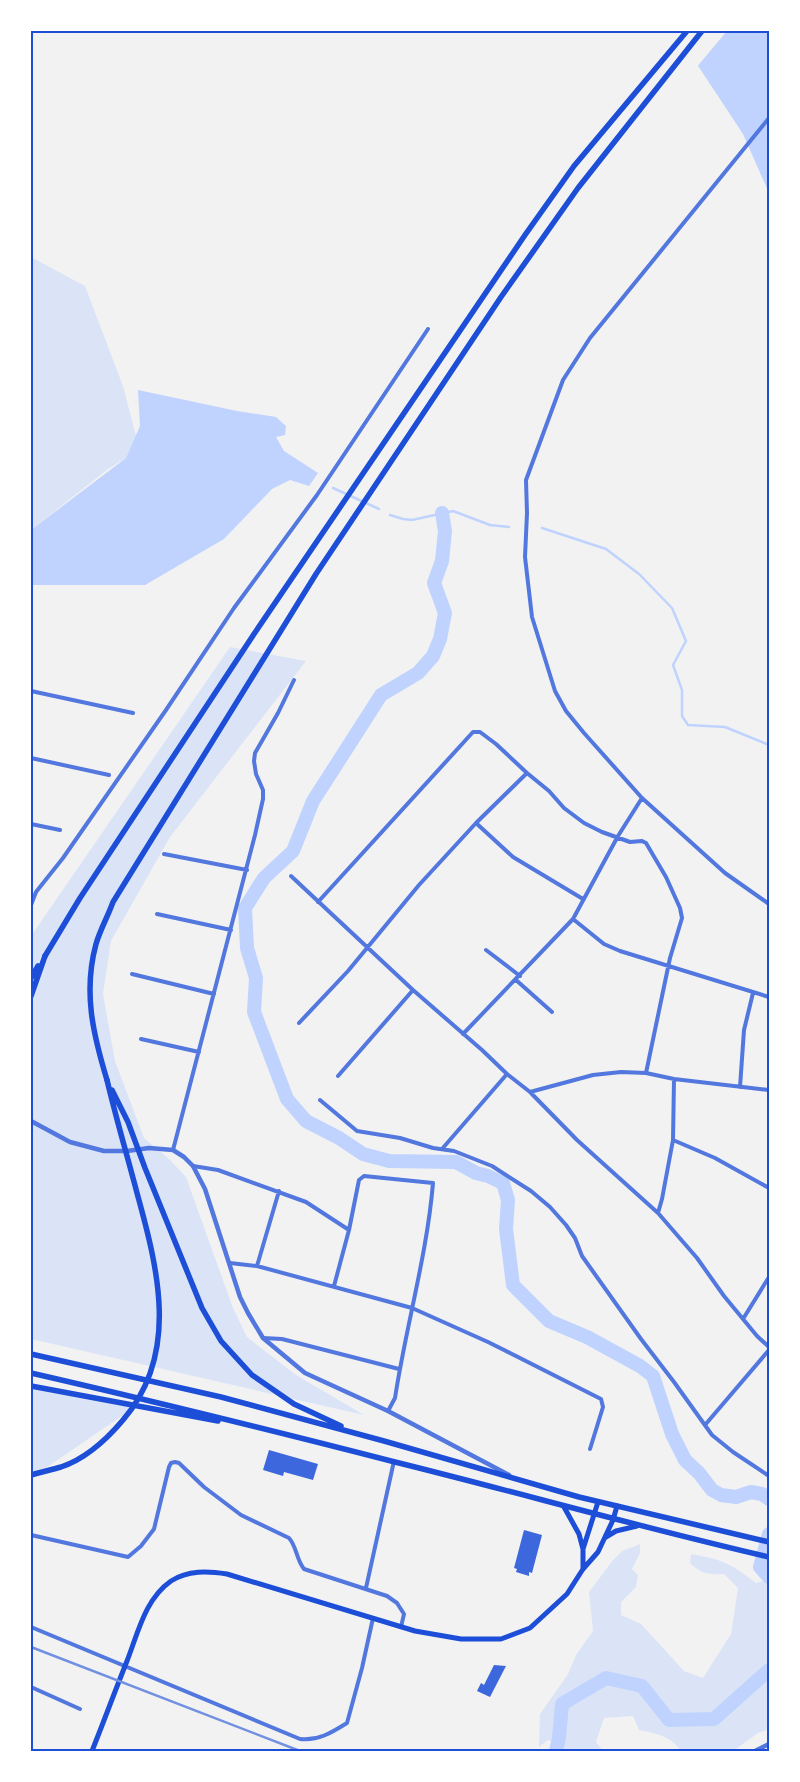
<svg xmlns="http://www.w3.org/2000/svg" width="800" height="1782" viewBox="0 0 800 1782" font-family="Roboto,sans-serif">
  <style>
    .green { fill: #dbe4f7 }
    .water { fill: #bfd3fe }
    .pier { fill: #f2f2f2 }
    .lines { fill: none; stroke-linecap: round; stroke-linejoin: round }
    .stream { stroke: #bfd3fe; stroke-width: 2.5 }
    .river { stroke: #bfd3fe; stroke-width: 14 }
    .building { fill: #3d67dc }
    .minor { stroke: #5277de; stroke-width: 4 }
    .tertiary { stroke: #5277de; stroke-width: 4.5 }
    .secondary { stroke: #1d4ed8; stroke-width: 5 }
    .primary { stroke: #1d4ed8; stroke-width: 5.5 }
    .trunk { stroke: #1d4ed8; stroke-width: 5.5 }
    .rail { stroke: #7290e2; stroke-width: 2.5 }
    .neatline { fill: none; stroke: #1d4ed8; stroke-width: 2 }
  </style>
  <rect width="100%" height="100%" fill="#f2f2f2"/>
  <path class="green" d="M31 257 85 286 123 386 136 436 126 458 108 469 31 530Z
    M230 647 306 661 170 837 111 941 103 994 115 1061 144 1138 169 1159 186 1177 233 1308 247 1337 296 1375 364 1415 31 1339V936Z
    M31 1384 135 1407 31 1478Z
    M640 1544V1553L632 1569 638 1575 636 1587 621 1602V1615L641 1624 684 1671 703 1678 731 1634 738 1588 724 1574C709 1575 701 1574 690 1563L691 1554C721 1559 732 1564 756 1583L769 1579V1729L758 1733 733 1751H681C671 1736 655 1733 639 1730L633 1716 604 1718 596 1742 603 1751H562L555 1742 548 1740 539 1747 540 1714 568 1674 576 1655 593 1631 589 1592 613 1560 622 1551Z"/>
  <path class="water" d="M670 31H769V193L743 134 681 40Z
    M138 390 237 411 276 417 286 426 285 435 276 437 284 451 318 473 309 486 290 480 272 489 224 539 145 585H31V530L126 458 140 426Z"/>
  <path class="pier" d="M675 31H727L696 68 679 42 671 35Z"/>
  <g class="lines">
    <path class="stream" d="M333 488 379 509
      M390 515 403 519 412 520 453 511 490 525 509 527
      M542 528 606 549 639 574 672 608 686 641 673 665 682 690V716L688 725 725 727 769 745"/>
    <path class="river" d="M442 513 445 531 442 561 434 583 445 613 440 639 433 656 418 673 381 695 313 801 293 851 264 878 245 908 247 948 256 978 254 1012 287 1099 306 1121 339 1138 363 1154 389 1161 456 1162 476 1173 488 1176 503 1183 508 1200 506 1229 513 1285 549 1321 587 1337 640 1366 653 1376 672 1434 685 1460 699 1473 712 1490 721 1495 736 1497 751 1492 762 1494 769 1499
      M769 1534 760 1567 769 1577
      M556 1751 559 1738 562 1704 606 1678 642 1686 669 1720 714 1719 769 1670"/>
  </g>
  <path class="building" d="M269 1450 318 1464 313 1480 284 1472 283 1476 263 1470Z
    M524 1530 542 1535 532 1573 529 1572V1576L516 1572 517 1569 514 1568Z
    M494 1665 506 1666 490 1697 477 1691 481 1683 484 1685Z"/>
  <g class="lines">
    <path class="minor" d="M769 118 590 338 563 380 526 480 527 513 525 557 532 617 555 691 566 711 584 733 642 798 725 873 769 904
      M31 691 133 713
      M31 758 109 775
      M476 823 513 857 583 899
      M31 824 60 830
      M164 854 247 870
      M291 876 413 990 482 1050 507 1074 530 1092 577 1140 658 1213 697 1258 724 1296 757 1336 769 1347
      M318 902 473 732H480L496 744 527 773 549 791 564 808 584 823 602 832 630 842 642 841 646 843 666 877 680 908 682 918 670 958 646 1073
      M31 905 36 892 63 858 166 710 234 608 317 495 428 329
      M157 914 231 930
      M573 919 604 944 620 951 769 997
      M486 950 520 976
      M132 974 214 994
      M516 980 552 1012
      M299 1023 348 971 419 885 476 823 527 773
      M463 1034 573 919 618 836 642 798
      M141 1039 199 1052
      M338 1076 413 990
      M740 1087 744 1030 753 993
      M530 1092 593 1075 621 1072 646 1073 674 1079 769 1090
      M320 1100 357 1131 400 1138 433 1148 454 1151 492 1166 531 1191 550 1207 566 1225 575 1238 582 1256 641 1339 674 1382 712 1435 733 1452 769 1476
      M673 1140 674 1079
      M442 1149 507 1074
      M173 1150 255 835 263 799V790L256 774 254 761 255 753 278 713 294 680
      M193 1166 218 1170 306 1202 349 1230
      M658 1213 662 1199 673 1140 715 1158 769 1188
      M230 1263 257 1266 412 1308 488 1342 601 1399 603 1407 590 1449
      M257 1266 279 1191
      M334 1286 349 1230 359 1180 364 1176 433 1183C427 1255 406 1326 395 1398L388 1411
      M743 1319 769 1277
      M263 1338 282 1339 399 1369
      M705 1425 769 1350
      M31 1535 128 1557 141 1546 154 1529 169 1467 171 1463 175 1462 179 1463 204 1487 241 1515 289 1538C297 1547 296 1559 304 1569L387 1596 397 1603 404 1614 401 1627
      M366 1588 394 1461
      M31 1627 300 1739C318 1741 331 1733 347 1723L362 1668 373 1618
      M31 1687 80 1709"/>
    <path class="tertiary" d="M31 1121 70 1142 104 1151H127L149 1148 173 1150 184 1157 193 1166 205 1189 240 1297 248 1313 263 1338 305 1373 388 1411 509 1475
      M755 1751 769 1744"/>
    <path class="secondary" d="M564 1507 579 1534 583 1549
      M606 1537 616 1531 637 1526
      M583 1569V1549L598 1502
      M92 1751C104 1721 115 1691 127 1661 138 1633 145 1599 171 1581 188 1570 208 1571 227 1574L415 1631 461 1639H501L530 1628 567 1594 583 1569 598 1552 613 1520 617 1506"/>
    <path class="primary" d="M45 956 80 898 254 634 525 235 574 166 687 31
      M107 1080C93 1034 83 992 96 944 100 930 108 916 113 902L316 574 501 297 578 188 702 31"/>
    <path class="trunk" d="M31 978 38 966
      M31 996 45 956
      M112 1090 128 1122 145 1168 202 1308 221 1341 252 1375 294 1404 341 1426
      M31 1354 221 1397 384 1441 579 1497 769 1542
      M31 1373C153 1401 274 1431 395 1462 520 1493 643 1528 769 1557
      M31 1386 218 1421
      M31 1475C41 1472 51 1470 61 1467 85 1459 107 1439 123 1420 180 1354 158 1269 137 1193 127 1155 116 1118 107 1080"/>
    <path class="rail" d="M31 1647 300 1751"/>
  </g>
  <rect width="800" height="1782" fill="none" stroke="#ffffff" stroke-width="65"/>
  <rect x="32" y="32" width="736" height="1718" class="neatline"/>
</svg>
